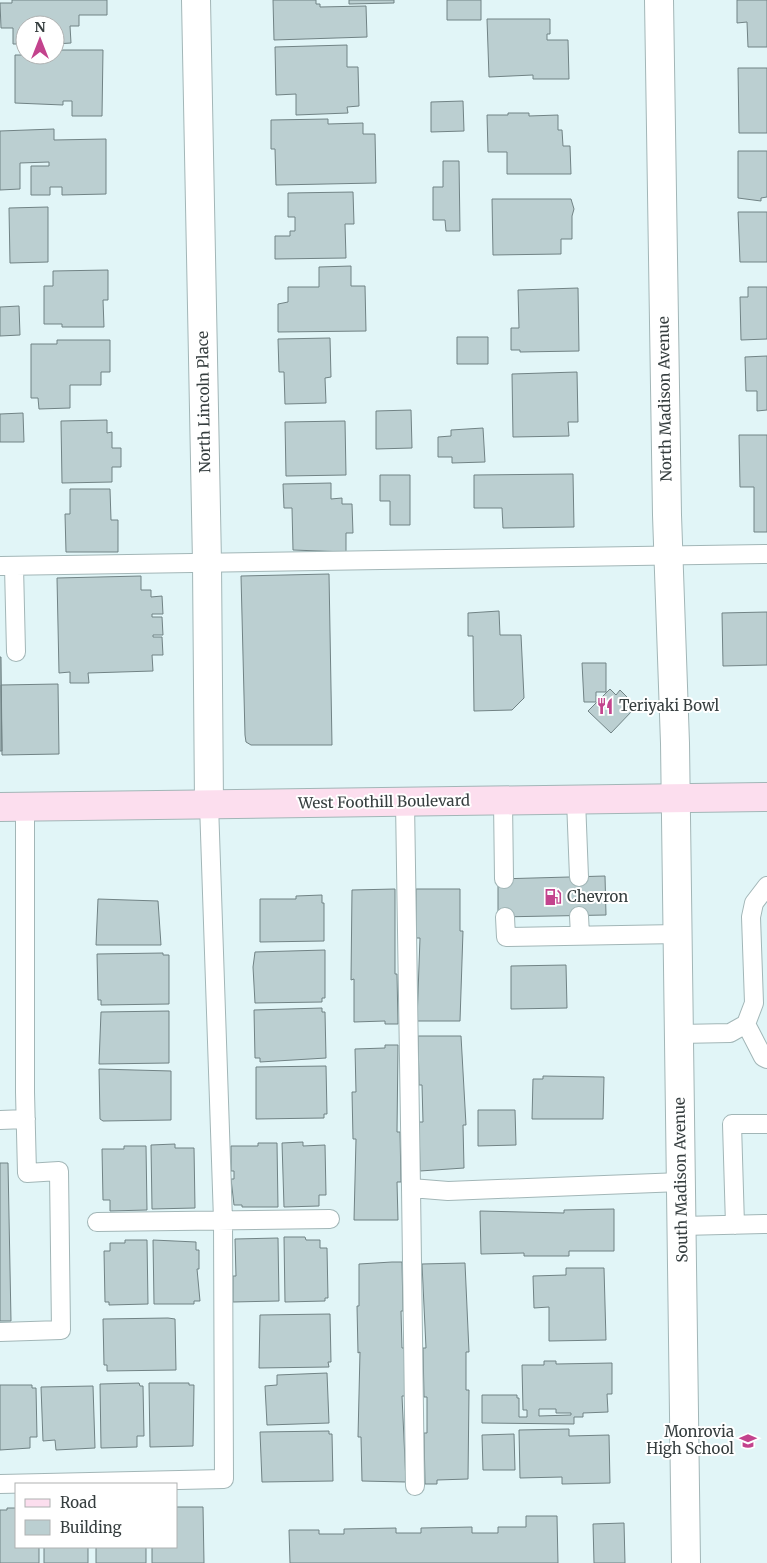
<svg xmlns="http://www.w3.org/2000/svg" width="767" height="1563" viewBox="0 0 767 1563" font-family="Merriweather,serif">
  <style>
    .building { fill: #bbcfd1; stroke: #718385; fill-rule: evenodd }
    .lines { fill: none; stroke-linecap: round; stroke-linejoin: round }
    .lane-casing { stroke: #a2b6b7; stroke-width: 20 }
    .street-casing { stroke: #a2b6b7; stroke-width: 30 }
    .secondary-casing { stroke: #a2b6b7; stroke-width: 30 }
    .lane { stroke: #fff; stroke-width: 18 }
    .street { stroke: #fff; stroke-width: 28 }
    .secondary { stroke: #fcdeee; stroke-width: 28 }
    .labels { text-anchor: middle; stroke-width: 4; stroke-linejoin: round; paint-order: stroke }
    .street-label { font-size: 15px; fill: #363e3f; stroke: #fff }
    .poi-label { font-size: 15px; fill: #363e3f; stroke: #fff; text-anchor: start }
  </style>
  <rect width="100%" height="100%" fill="#e1f5f7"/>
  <path class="building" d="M12 0H107V15H79V26H70L71 43 55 44V25H25V44H13V28H1L0 3H12Z
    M273 0H316V4H320V7L366 6 367 37 274 40Z
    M349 0H394V3L349 4Z
    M447 0H481V20H447Z
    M737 0H767V47H748L747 22 737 23Z
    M487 19H550V34H547V40H568L569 79H533V75L489 77Z
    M347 45V67H358L359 106 347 107 348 113 296 115V94L276 95 275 47Z
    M24 50 25 55H55V50H103L102 116H72V101H63V105L15 103V55H24Z
    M738 68H767V133H739Z
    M463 101 464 131 431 132V102Z
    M508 113H529V116L558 115V130H562L563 146H570L571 174H507V152H488L487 115H508Z
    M328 119V124L363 123V134H375L376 183 276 185 275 149H271V120Z
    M54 129V140L106 139V194L62 195V187H50V195H31V166H49V162L20 163V189L0 190V131Z
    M738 151H767V197L761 198V201L738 198Z
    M443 161H459L460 231H446L445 220H433V187H443Z
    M353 192 354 224H345L346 258 275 259V236H290V231H295V217H288V193Z
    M492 199H571L574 209 572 216V239H561V254L493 255Z
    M48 207V262L10 263 9 208Z
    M738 212H767V262H740Z
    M351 266V286H365L366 331 278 332V304L288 302V287H319V267Z
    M108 270V300H103L104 327H62V324H44V286H53V271Z
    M748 287H767V339L741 340 740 297H748Z
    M578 288 579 351 520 352V350H511V328H519L518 290Z
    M19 306 20 335 0 336V307Z
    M457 337H488V364H457Z
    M330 338 331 377 325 378 326 403 285 404 284 372H279L278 339Z
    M57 340H110V372H101V385H70V408L39 409 38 398H31V344H57Z
    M767 356V410L757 411V391H746L745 357Z
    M577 372 578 422H568L569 436 513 437 512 374Z
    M411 410 412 448 376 449V411Z
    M23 413 24 442H0V414Z
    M107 420V433L112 432V448H121V467H112V482L62 483 61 421Z
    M345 421 346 475 286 476 285 422Z
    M483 428 485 462 452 463V457H438V437L451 436V430Z
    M739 435H767V532H754V487H740Z
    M573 474 574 527 503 528 502 508H474V475Z
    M380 475H410V525H390V501H380Z
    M331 483V499L342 498V504H352L353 533H346V552L293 550 292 508H284L283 484Z
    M70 489H110L111 520H118V552H66L65 514H70Z
    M329 574 332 745H251L246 742 245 735 241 576Z
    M141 576V590H151V597L162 596 163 614H152V617H162L163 635H153V637H162L163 655H152L153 671 88 673 89 683H70V672L59 673 57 578Z
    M499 611 500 635H521L524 698 512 710 474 711 473 636H468V613Z
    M767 612V665L723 666 722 613Z
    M0 657H1L2 751H0Z
    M582 663H606V692H596V702H584Z
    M58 684 59 754 2 755 1 685Z
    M610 689 616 695 620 690 627 697 622 701 632 711 611 733 588 711Z
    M605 876 606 915 498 917V879Z
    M395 889V974H397L398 1024H385V1021L354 1022V979L351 980 352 890Z
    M416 889H460V931H463L460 1021H417L420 938H416Z
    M322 895V903H324V941L260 942V899H296V896Z
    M98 899 158 901 161 945H96Z
    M325 950V998H322V1002L255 1003 253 967 255 952Z
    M163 953V955H169V1004L101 1005V1000H98L97 954Z
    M566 965 567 1008 511 1009V966Z
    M322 1008V1012H325L326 1058 260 1062V1058H255L254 1010Z
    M169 1011V1063L99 1064 101 1012Z
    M418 1036H461L466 1125H463L464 1168 420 1171 419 1122H423L422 1085H419Z
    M385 1045H398L397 1132H400L401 1182H397L398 1220H354L356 1139H353L352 1092H356L355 1049 385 1048Z
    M326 1066 327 1114H324V1118L256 1119V1067Z
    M99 1069 171 1071V1120L103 1121 100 1119Z
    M543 1076 604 1077 603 1119H532L533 1079H543Z
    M478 1110H515L516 1145 478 1146Z
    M303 1142V1146L325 1145 326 1195H319V1206L284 1207 282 1143Z
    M258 1143H277L278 1207H242V1205H234L231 1179H234V1171H231V1146H258Z
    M175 1144V1148H194L195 1208 152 1209 151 1145Z
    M124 1146H146L147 1210 110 1211V1200H103L102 1149H124Z
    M0 1163H8L11 1321H0Z
    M614 1209V1251H569V1256H524V1253L481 1254 480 1211 564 1213V1210Z
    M284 1237H305L306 1240H320V1248H327L328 1298H325V1301L285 1302Z
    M278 1238 279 1301 233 1302V1276H236L235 1239Z
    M125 1240H147L148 1304 109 1305V1302H105L104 1251H110V1243H125Z
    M153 1240 196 1242V1250H199V1269H197L200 1301H194V1304H154Z
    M392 1262H402L403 1311H401L402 1348H405L406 1396H402L406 1482 362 1481 361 1437H358L360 1352 358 1353 357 1306H359V1264Z
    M465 1263 469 1352H466V1390H469L468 1479 437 1480V1484H425L424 1433H427V1397H424L423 1348H426L422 1264Z
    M566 1268H604L606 1340 549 1341V1307L534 1308 533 1276 566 1275Z
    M330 1314 331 1362H328L329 1367 259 1368 260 1315Z
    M168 1318 175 1319 176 1370 107 1371V1365H104L103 1319Z
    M544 1361H556V1364L612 1363V1394H607L608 1412 583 1413V1417H574V1424L482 1423V1395H517V1398H519V1417H527V1410H523L522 1365H544ZM539 1409H556V1413H571V1415L539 1416Z
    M327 1373 329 1423 267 1425 265 1386 277 1385V1375Z
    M139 1383 140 1386H143L144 1436H137V1447L101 1448 100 1384Z
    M149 1383H189V1385H194L193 1446 150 1447Z
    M0 1385H32V1388H36L37 1437H30V1448L0 1450Z
    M93 1386 95 1448 56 1450 55 1440 43 1441 41 1387Z
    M569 1429V1436L609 1435 610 1483 562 1484V1477L520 1478 519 1430Z
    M329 1431V1434H332L333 1481 262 1482 260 1432Z
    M514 1434 515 1470H483L482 1435Z
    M176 1507H203L204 1563H152V1547H176Z
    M7 1508H16V1547H39V1563H0V1510H7Z
    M526 1516H557L558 1563H290L289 1530H319V1534H344V1529L396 1528V1533H421V1528L472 1527V1533H498V1527H526Z
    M624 1523 625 1563H594L593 1524Z
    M44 1547H88V1563H44Z
    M96 1547H146V1563H96Z"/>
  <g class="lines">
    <g class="lane-casing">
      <path id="lane" d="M0 566 767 554
        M14 566 16 652
        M576 800 579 877
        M503 801 504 879
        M405 802 411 1188 448 1191 681 1182
        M579 916 580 935
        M505 917 506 937 678 934
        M746 1024 763 1057 767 1059
        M679 1034 730 1033 746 1024 754 1003 751 917 754 903 767 886
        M0 1120 26 1119
        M411 1188 415 1486
        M97 1222 330 1219
        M735 1225 732 1124H767
        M682 1226 767 1224
        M0 1332 61 1330 59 1171 27 1173 25 1092V807
        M0 1484 224 1479 223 1220 209 804"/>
    </g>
    <g class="street-casing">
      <path id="street" d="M196 0 207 563 209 804
        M659 0 667 515 675 743 686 1563"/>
    </g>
    <g class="secondary-casing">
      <path id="secondary" d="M0 807 767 797"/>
    </g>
    <use href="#lane" class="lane"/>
    <use href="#street" class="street"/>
    <use href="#secondary" class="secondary"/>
  </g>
  <defs>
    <g id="restaurant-bare" transform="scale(1.35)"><path d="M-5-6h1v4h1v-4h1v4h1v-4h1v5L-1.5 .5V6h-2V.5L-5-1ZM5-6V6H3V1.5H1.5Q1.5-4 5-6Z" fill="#c3438d" stroke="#fff" stroke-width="2.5" paint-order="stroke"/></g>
    <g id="fuel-bare" transform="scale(1.35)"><path d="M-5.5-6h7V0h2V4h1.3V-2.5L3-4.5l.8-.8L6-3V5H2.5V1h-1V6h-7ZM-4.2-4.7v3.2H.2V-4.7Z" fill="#c3438d" stroke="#fff" stroke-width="2.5" paint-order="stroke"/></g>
    <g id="school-bare" transform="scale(1.35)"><path d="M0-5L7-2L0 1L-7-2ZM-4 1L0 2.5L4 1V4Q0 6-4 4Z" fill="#c3438d" stroke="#fff" stroke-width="2.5" paint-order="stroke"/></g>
  </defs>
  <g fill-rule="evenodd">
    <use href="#restaurant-bare" x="605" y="706"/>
    <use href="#fuel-bare" x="553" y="897"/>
    <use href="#school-bare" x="748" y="1441"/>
  </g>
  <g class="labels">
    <g class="street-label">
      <text transform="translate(665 399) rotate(-91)" y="5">North Madison Avenue</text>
      <text transform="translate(204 402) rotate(-91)" y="5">North Lincoln Place</text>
      <text transform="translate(384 802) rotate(-1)" y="5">West Foothill Boulevard</text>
      <text transform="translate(681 1180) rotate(-91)" y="5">South Madison Avenue</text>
    </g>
    <g class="poi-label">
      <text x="619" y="711">Teriyaki Bowl</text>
      <text x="567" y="902">Chevron</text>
      <text x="734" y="1437" text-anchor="end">Monrovia<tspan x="734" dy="17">High School</tspan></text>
    </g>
  </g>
  <rect x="15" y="1483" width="162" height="65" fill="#ffffff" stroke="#afb2b2"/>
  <rect x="25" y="1499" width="25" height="8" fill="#fcdeee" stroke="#afb2b2"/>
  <text x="60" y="1508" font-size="15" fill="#363e3f">Road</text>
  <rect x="25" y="1520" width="25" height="15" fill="#bbcfd1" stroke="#afb2b2"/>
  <text x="60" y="1533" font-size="15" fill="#363e3f">Building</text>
  <g transform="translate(40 40)"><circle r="24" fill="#ffffff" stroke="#afb2b2"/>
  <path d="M0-4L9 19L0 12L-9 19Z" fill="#c3438d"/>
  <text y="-8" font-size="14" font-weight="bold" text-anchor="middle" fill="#363e3f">N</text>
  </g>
</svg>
